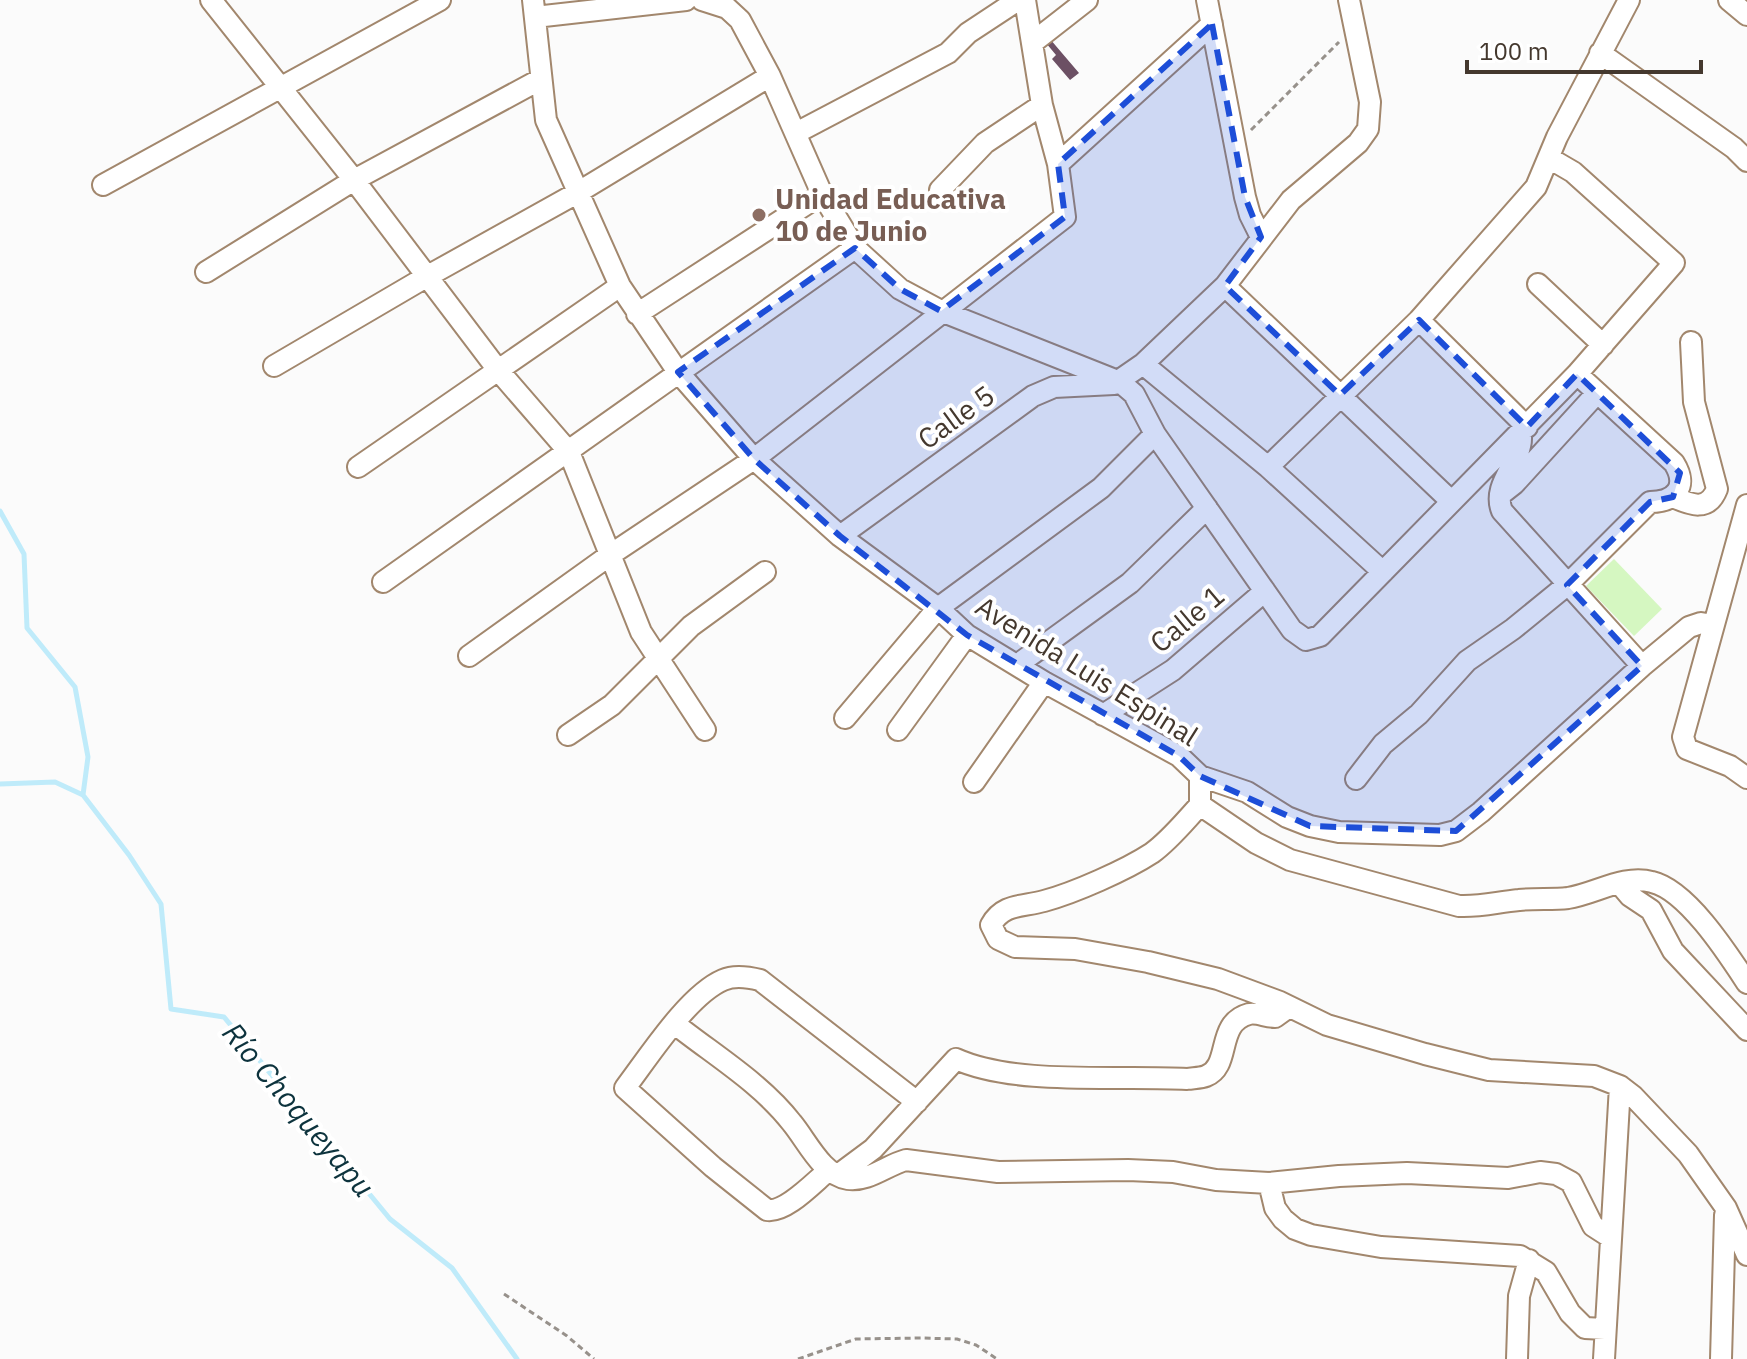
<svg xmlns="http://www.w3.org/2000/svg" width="1747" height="1359" viewBox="0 0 1747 1359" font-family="'IBM Plex Sans',sans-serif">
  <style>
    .green { fill: #d5f7c1 }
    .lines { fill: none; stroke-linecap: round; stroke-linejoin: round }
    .stream { stroke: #bfebfa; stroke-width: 5 }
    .building { fill: #6c5064 }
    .minor-casing { stroke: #a2876d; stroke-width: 24 }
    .path { stroke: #97918b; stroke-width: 3; stroke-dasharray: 6 4; stroke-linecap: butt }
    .minor { stroke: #fff; stroke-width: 20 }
    .marked { fill: #1d4ed8; fill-opacity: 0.2; stroke: #1d4ed8; stroke-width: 6; stroke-dasharray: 16 10; stroke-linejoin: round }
    .education-dot { fill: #8d6e63; stroke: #fff; stroke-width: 3 }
    .labels { text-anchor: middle; stroke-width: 8; stroke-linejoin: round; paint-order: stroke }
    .education-label { font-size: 28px; font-weight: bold; fill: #785e54; stroke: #fff; text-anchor: start }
    .street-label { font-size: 28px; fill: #44382e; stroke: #fff }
    .water-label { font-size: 30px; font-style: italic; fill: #0d333d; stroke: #fff }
  </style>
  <rect width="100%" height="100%" fill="#fbfbfb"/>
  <path class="green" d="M1614 559 1662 609 1634 636 1586 586Z"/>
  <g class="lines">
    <path class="stream" d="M0 511 24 554 27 628 75 687 88 757 83 795 129 855 161 904 171 1009 224 1017 390 1219 452 1268 517 1359
      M0 784 55 782 83 795"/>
  </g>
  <path class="building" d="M1050 39 1079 73 1070 80 1052 59 1056 55 1046 43Z"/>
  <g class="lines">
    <g class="minor-casing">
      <path id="minor" d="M211 0 354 180 498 370 569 452 641 632 705 730
        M533 0 546 120 620 286 678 372 754 459 840 536 938 608 967 635 1044 682 1179 756 1200 776V805C1185 821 1170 840 1152 853 1126 870 1074 893 1044 901 1023 907 1003 903 991 925L998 939 1015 947 1075 949 1148 962 1218 979 1280 1002 1327 1025 1425 1054 1489 1070 1594 1076 1620 1086 1633 1096 1688 1154 1726 1208 1747 1255
        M702 0 727 8 740 20 770 76 822 194 855 248 900 289 941 311 1120 382 1134 394 1155 434 1292 630 1306 640 1320 636 1577 374 1674 263 1573 172 1549 158
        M1207 0 1245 197 1250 215 1261 237
        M1729 0 1747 15
        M535 17 686 0
        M1032 43 1087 0
        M1600 53 1734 148 1747 161
        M796 133 948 53 968 33 1018 0
        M1058 164 1212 24
        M103 185 440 0
        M940 190 985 143 1042 105
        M206 272 354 180 541 79
        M1538 284 1603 345
        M1225 286 1451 501
        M637 314 822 194
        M1419 320 1527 427
        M1143 364 1268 467 1383 572
        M274 366 426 277 577 193 770 76
        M1521 437C1522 462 1491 484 1502 511L1642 666
        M358 467 620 286
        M1268 467 1419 320 1536 187 1557 137 1629 0
        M1500 495 1514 484 1597 393
        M1673 497C1691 505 1708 512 1717 489L1694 402 1691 342
        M1747 505 1683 737 1687 749 1730 766 1747 778
        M840 536 1033 396 1054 387 1114 384 1143 364 1225 286 1291 200 1358 143 1368 129 1370 102 1349 0
        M383 582 855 248
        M469 656 610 555 754 459 1065 217 1058 164 1042 105 1025 0
        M1017 665 1130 583 1207 508
        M1103 715 1173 670 1265 591
        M845 718 938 608 1101 488 1155 434
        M898 730 967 635
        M568 735 612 705 691 626 765 572
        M1200 776 1247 792 1287 817 1310 826 1339 832 1440 835 1456 831 1481 812 1642 666 1689 627 1701 623 1713 625
        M1356 779 1383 744 1419 714 1467 661 1513 629 1567 585 1650 502C1675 502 1689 487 1674 463L1577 374
        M974 782 1044 682
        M1200 805 1256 843 1290 860 1459 906C1482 907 1497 902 1519 900 1536 898 1552 900 1568 898 1595 894 1624 874 1652 882 1687 890 1728 954 1747 983
        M1619 883 1630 896 1651 910 1673 951 1747 1030
        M675 1024C714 1055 761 1083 792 1123 807 1141 822 1175 848 1179 868 1182 887 1165 906 1160L998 1172 1128 1170 1173 1172 1216 1180 1269 1183 1339 1176 1407 1173 1508 1178 1540 1172 1556 1174 1571 1182 1593 1226 1610 1237
        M829 1170C814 1182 786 1213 767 1210L713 1167 625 1088C648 1058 688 995 723 980 734 975 748 977 760 980L917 1102
        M838 1175 873 1149 956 1059C1016 1086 1119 1075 1187 1079 1193 1078 1201 1078 1206 1076 1232 1066 1215 1023 1249 1014 1257 1012 1266 1017 1275 1017L1289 1007
        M1269 1183 1275 1208 1283 1219 1295 1229 1311 1235 1381 1247 1520 1256 1546 1272 1570 1313 1585 1328 1605 1329
        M1517 1359 1519 1296 1529 1260
        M1604 1359 1620 1086
        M1721 1359 1725 1215"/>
    </g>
    <path class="path" d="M1251 130 1339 42
      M504 1294 567 1336 594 1359
      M798 1359 856 1339 921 1338 957 1339 976 1345 997 1359"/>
    <use href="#minor" class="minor"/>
  </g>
  <path class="marked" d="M1212 24 1245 197 1261 237 1225 286 1340 395 1419 320 1527 427 1577 374 1680 473 1673 497 1650 502 1567 585 1642 666 1456 831 1310 826 1200 776 1179 756 967 635 840 536 754 459 678 372 855 248 900 289 941 311 1065 217 1058 164Z"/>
  <circle class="education-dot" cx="759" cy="215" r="8"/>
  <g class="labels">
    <g class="education-label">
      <text x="775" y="209">Unidad Educativa<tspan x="775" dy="32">10 de Junio</tspan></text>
    </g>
    <g class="street-label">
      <text transform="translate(956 417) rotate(-36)" y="10">Calle 5</text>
      <text transform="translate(1187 619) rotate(-40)" y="10">Calle 1</text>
      <text transform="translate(1087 671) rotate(32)" y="10">Avenida Luis Espinal</text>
    </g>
    <g class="water-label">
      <text transform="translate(298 1110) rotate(50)" y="10">Río Choqueyapu</text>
    </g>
  </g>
  <path d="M1467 60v12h234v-12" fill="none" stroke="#44382e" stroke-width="4"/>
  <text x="1479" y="60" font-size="24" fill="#44382e" stroke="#ffffff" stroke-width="6" paint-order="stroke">100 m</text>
</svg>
